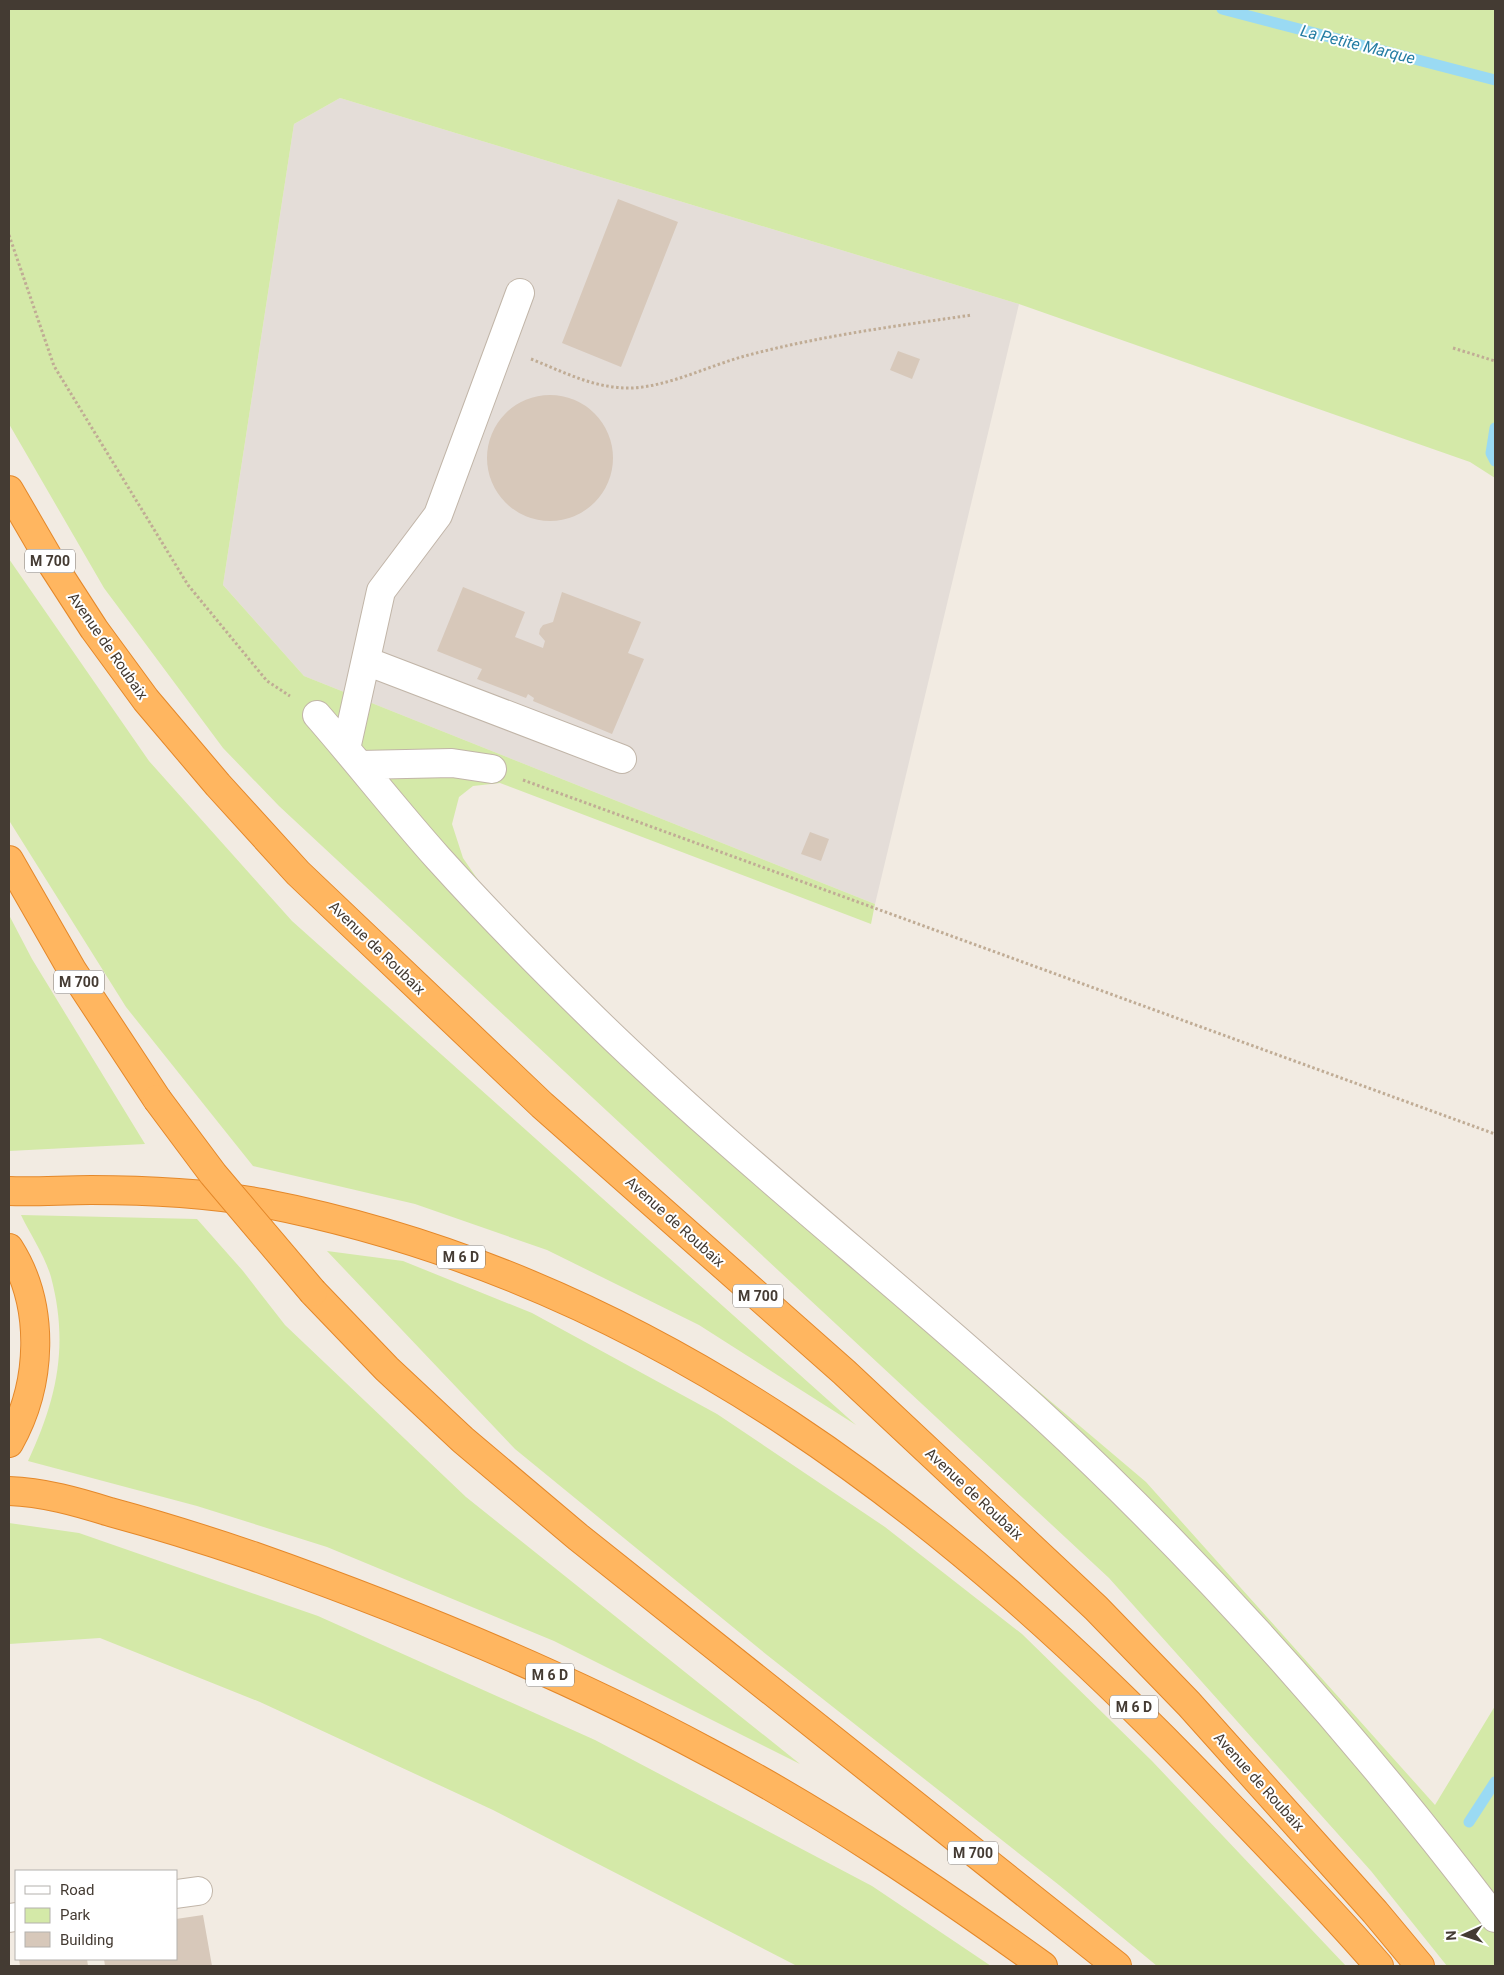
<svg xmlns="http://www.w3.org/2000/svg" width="1504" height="1975" viewBox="0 0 1504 1975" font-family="Roboto,sans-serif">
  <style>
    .industrial { fill: #e4ddd8 }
    .green { fill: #d4e9a8 }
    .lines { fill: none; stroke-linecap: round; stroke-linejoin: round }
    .stream { stroke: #9adaf3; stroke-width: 11 }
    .building { fill: #d7c8ba }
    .minor-casing { stroke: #c1b5a8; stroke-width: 30 }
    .highway-casing { stroke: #e4882a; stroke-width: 30 }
    .path { stroke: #c0ac95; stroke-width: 3; stroke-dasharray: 2.5 2.5; stroke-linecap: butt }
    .minor { stroke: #fff; stroke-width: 28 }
    .highway { stroke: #ffb660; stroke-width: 28 }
    .highway-bridge-casing { stroke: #e4882a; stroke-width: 30; stroke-linecap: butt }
    .highway-bridge { stroke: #ffb660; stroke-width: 28 }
    .labels { text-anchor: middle; stroke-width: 4; stroke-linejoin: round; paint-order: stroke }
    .shield { fill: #fff; stroke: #7c7670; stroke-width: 1 }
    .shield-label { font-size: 14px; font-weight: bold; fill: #443b33 }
    .street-label { font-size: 15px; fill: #443b33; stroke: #fff }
    .water-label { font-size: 16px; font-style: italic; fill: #267ea4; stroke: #fff }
  </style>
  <rect width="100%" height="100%" fill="#f2ebe2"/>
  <path class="industrial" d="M340 98 1019 304 875 904 304 676 223 585 294 124Z"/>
  <path class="green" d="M9 9H1495V478L1470 462 1019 304 340 98 294 124 223 585 304 676 875 904 871 924 500 783 473 786 459 797 452 824 463 858 487 893 537 948 763 1158 1146 1482 1435 1805 1495 1706V1966H1447L1371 1871 1109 1578 279 806 223 748 104 588 9 424Z
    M9 559 149 761 292 921 856 1425 699 1325 547 1250 415 1204 253 1166 126 1007 10 822Z
    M9 915 32 959 145 1144 9 1151Z
    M21 1215 197 1219 243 1271 285 1325 466 1497 800 1764 554 1641 327 1547 197 1506 28 1461C57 1399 69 1345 51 1277 45 1256 30 1234 21 1215Z
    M327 1251 403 1261 532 1313 717 1414 885 1527 1022 1634 1152 1761 1346 1966H1157L1059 1885 767 1655 515 1449Z
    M9 1523 79 1533 318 1616 595 1740 872 1886 991 1966H797L493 1810 260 1702 100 1638 9 1644Z"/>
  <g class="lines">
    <path class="stream" d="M1222 9 1495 80
      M1495 428 1491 453 1495 461
      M1469 1822 1495 1782"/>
  </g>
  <path class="building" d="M618 199 678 222 621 367 562 343Z
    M898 351 920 359 912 379 890 370Z
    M487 458a63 63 0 1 1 126 0a63 63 0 1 1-126 0Z
    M463 587 525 612 515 637 543 648 545 641 539 634 540 629 543 625 553 622 562 592 641 622 628 653 644 659 612 734 533 701 534 698 528 694 526 698 477 679 482 669 437 651Z
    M810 832 829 839 821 861 801 854Z
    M203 1915 212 1966H105L104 1959H176V1919Z
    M19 1959H87L88 1966H20Z"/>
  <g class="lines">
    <g class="minor-casing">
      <path id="minor" d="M366 661 622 759
        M317 715C358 762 396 811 438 858 485 910 535 961 585 1010 730 1153 892 1278 1042 1415 1208 1568 1358 1738 1495 1918
        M346 749 381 591 438 515 520 293
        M360 765 452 763 492 769
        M176 1894 198 1891
        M9 1918 16 1917"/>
    </g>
    <g class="highway-casing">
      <path id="highway" d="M9 490 52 564 94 629 146 700 218 785 298 873 542 1105 844 1372 1096 1608 1189 1704 1375 1912 1420 1966
        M9 860 72 970 157 1099
        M9 1191C36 1192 63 1190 91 1190 148 1190 206 1193 262 1203 654 1279 953 1517 1222 1798 1275 1853 1329 1908 1379 1966
        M9 1248C46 1306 42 1385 9 1443
        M313 1292 387 1369 463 1440 578 1537 1117 1966
        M9 1491C43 1492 78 1502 110 1512 158 1525 206 1540 253 1556 409 1611 563 1674 708 1752 826 1814 936 1889 1043 1966"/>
    </g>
    <path class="path" d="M9 235 54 366 188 585 267 681 290 696
      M1453 348 1495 361
      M531 359C564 372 595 389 632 388 670 386 708 366 745 356 819 336 896 326 972 315
      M523 780 1495 1134"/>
    <use href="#minor" class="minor"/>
    <use href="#highway" class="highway"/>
    <g class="highway-bridge-casing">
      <path id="highway-bridge" d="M157 1099 213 1174 313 1292"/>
    </g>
    <use href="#highway-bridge" class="highway-bridge"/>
  </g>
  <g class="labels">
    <g class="shield">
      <rect x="25" y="549.5" width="50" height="23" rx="4"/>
      <rect x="54" y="970.5" width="50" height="23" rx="4"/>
      <rect x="437" y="1245.5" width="48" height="23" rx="4"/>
      <rect x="733" y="1284.5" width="50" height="23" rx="4"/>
      <rect x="526" y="1663.5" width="48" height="23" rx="4"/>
      <rect x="1110" y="1695.5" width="48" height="23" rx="4"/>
      <rect x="948" y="1841.5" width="50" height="23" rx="4"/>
    </g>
    <g class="shield-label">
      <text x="50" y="566">M 700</text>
      <text x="79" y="987">M 700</text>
      <text x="461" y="1262">M 6 D</text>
      <text x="758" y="1301">M 700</text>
      <text x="550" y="1680">M 6 D</text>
      <text x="1134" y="1712">M 6 D</text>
      <text x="973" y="1858">M 700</text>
    </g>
    <g class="street-label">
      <text transform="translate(108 646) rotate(55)" y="5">Avenue de Roubaix</text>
      <text transform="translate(377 948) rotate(44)" y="5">Avenue de Roubaix</text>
      <text transform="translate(675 1222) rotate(42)" y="5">Avenue de Roubaix</text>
      <text transform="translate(974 1494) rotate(43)" y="5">Avenue de Roubaix</text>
      <text transform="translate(1259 1782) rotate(48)" y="5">Avenue de Roubaix</text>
    </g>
    <g class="water-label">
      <text transform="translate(1358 44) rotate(14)" y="6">La Petite Marque</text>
    </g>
  </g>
  <rect width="1504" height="1975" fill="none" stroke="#443b33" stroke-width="20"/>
  <rect x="15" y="1870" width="162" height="90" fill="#ffffff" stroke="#b4b1ad"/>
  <rect x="25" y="1886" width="25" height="8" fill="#ffffff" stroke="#b4b1ad"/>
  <text x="60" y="1895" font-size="15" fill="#443b33">Road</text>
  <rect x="25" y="1908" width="25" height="15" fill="#d4e9a8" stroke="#b4b1ad"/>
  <text x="60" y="1920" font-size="15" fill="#443b33">Park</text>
  <rect x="25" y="1932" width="25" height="15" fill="#d7c8ba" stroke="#b4b1ad"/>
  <text x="60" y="1945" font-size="15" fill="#443b33">Building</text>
  <g transform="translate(1464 1935) rotate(267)" stroke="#ffffff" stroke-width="4" paint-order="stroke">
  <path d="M0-4L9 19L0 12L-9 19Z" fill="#443b33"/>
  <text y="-8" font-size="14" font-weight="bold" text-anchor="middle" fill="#443b33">N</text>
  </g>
</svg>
